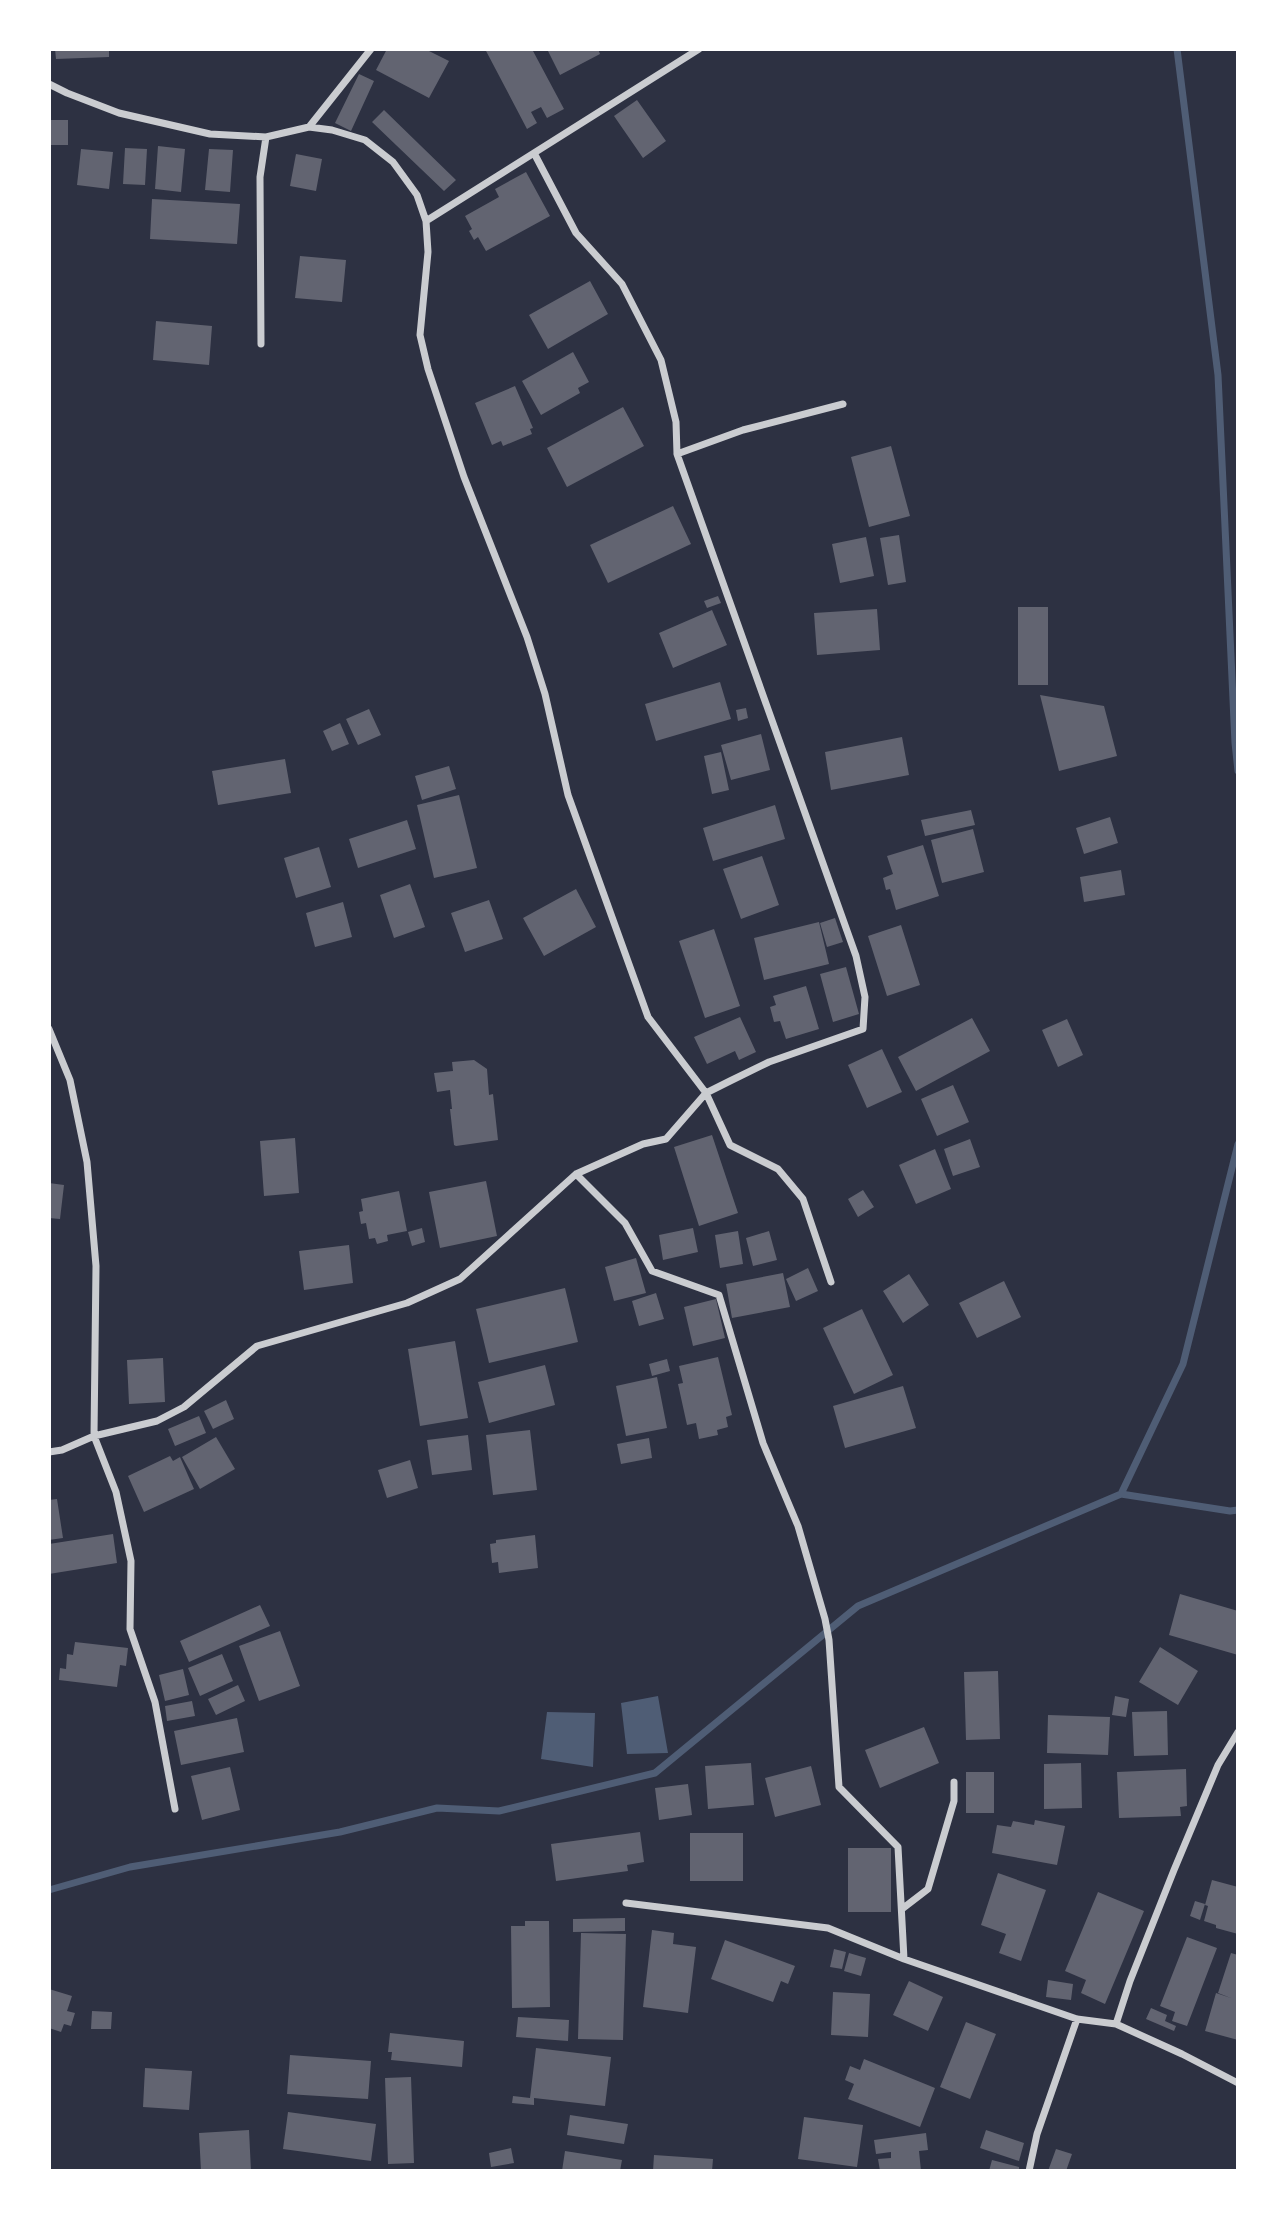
<svg xmlns="http://www.w3.org/2000/svg" width="1287" height="2220" viewBox="0 0 1287 2220" font-family="'Sofia Sans Condensed',sans-serif">
  <style>
    .water { fill: #4f5d75 }
    .lines { fill: none; stroke-linecap: round; stroke-linejoin: round }
    .stream { stroke: #4f5d75; stroke-width: 7 }
    .building { fill: #626471 }
    .minor { stroke: #caccd0; stroke-width: 7 }
  </style>
  <rect width="100%" height="100%" fill="#2d3142"/>
  <path class="water" d="M658 1696 668 1753 627 1754 621 1703Z
    M547 1712 595 1713 593 1767 541 1759Z"/>
  <g class="lines">
    <path class="stream" d="M1177 49 1218 375 1235 743 1238 771
      M1121 1494 1183 1364 1238 1144
      M49 1890 130 1867 340 1832 437 1808 499 1811 655 1773 858 1606 1121 1494 1230 1511 1238 1510"/>
  </g>
  <path class="building" d="M55 49H109V57L56 59Z
    M387 49H425L449 61 429 98 376 70Z
    M485 49H538L533 51 564 109 547 118 541 107 531 112 537 123 527 129Z
    M547 49H598L600 54 560 75Z
    M359 74 374 81 351 131 335 123Z
    M637 100 666 141 643 158 614 116Z
    M384 110 456 180 444 191 372 122Z
    M49 120H68V145H49Z
    M158 146 185 149 181 192 155 189Z
    M125 148 147 149 145 185 123 184Z
    M81 149 113 152 109 189 77 185Z
    M209 149 233 150 230 192 205 190Z
    M296 154 322 159 316 191 290 186Z
    M526 172 550 216 486 251 478 237 474 240 469 231 472 229 465 216 499 197 495 189Z
    M152 199 240 204 237 244 150 239Z
    M300 256 346 260 342 302 295 298Z
    M590 281 608 314 548 349 529 315Z
    M156 321 212 326 209 365 153 360Z
    M573 352 589 382 578 388 580 393 541 415 522 381Z
    M515 386 533 428 530 429 532 434 503 446 501 441 492 445 475 403Z
    M623 407 644 446 567 487 547 448Z
    M891 446 910 516 869 527 851 457Z
    M673 506 691 544 608 583 590 545Z
    M899 535 906 582 888 585 880 538Z
    M866 537 874 576 840 583 832 544Z
    M718 596 721 603 707 608 704 601Z
    M1018 607H1048V685H1018Z
    M877 609 880 650 817 655 814 613Z
    M712 610 727 645 673 668 659 633Z
    M720 682 731 719 656 741 645 704Z
    M1040 695 1104 706 1117 756 1059 771Z
    M746 708 748 718 738 721 736 710Z
    M369 709 381 735 358 745 346 719Z
    M340 723 349 744 332 751 323 731Z
    M761 734 770 770 731 780 721 745Z
    M902 737 909 775 831 790 825 752Z
    M721 752 729 790 712 794 704 756Z
    M285 759 291 793 218 805 212 771Z
    M449 766 456 789 422 800 415 776Z
    M459 795 477 868 434 878 417 805Z
    M775 805 785 839 713 861 703 828Z
    M971 810 975 825 925 836 921 820Z
    M1110 817 1118 843 1084 854 1076 828Z
    M407 820 416 849 358 868 349 839Z
    M973 829 984 872 942 883 931 840Z
    M923 845 939 896 896 910 890 889 886 890 883 878 893 874 887 856Z
    M319 847 331 887 296 898 284 858Z
    M762 856 779 905 741 919 723 869Z
    M1121 870 1125 895 1084 902 1080 877Z
    M410 884 425 927 394 938 380 895Z
    M576 889 596 927 544 956 523 918Z
    M489 900 503 939 465 952 451 913Z
    M343 902 352 937 315 947 306 913Z
    M835 918 843 942 827 947 820 923Z
    M819 922 829 964 764 980 754 938Z
    M901 925 920 985 887 996 868 936Z
    M714 929 740 1006 705 1018 679 941Z
    M846 967 859 1014 833 1022 820 974Z
    M806 986 819 1029 786 1039 780 1021 774 1022 770 1007 776 1005 773 996Z
    M740 1017 756 1052 739 1060 735 1051 707 1064 694 1037Z
    M972 1018 990 1051 916 1091 898 1057Z
    M1067 1019 1083 1055 1058 1067 1042 1030Z
    M882 1049 902 1092 867 1108 848 1065Z
    M474 1060 487 1069 489 1095 493 1094 498 1140 456 1146 454 1145 450 1109H452L450 1090 437 1092 434 1073 453 1071 452 1062Z
    M953 1085 969 1122 937 1136 921 1099Z
    M712 1135 738 1213 699 1226 674 1147Z
    M295 1138 299 1193 264 1196 260 1141Z
    M970 1139 980 1167 953 1176 944 1149Z
    M935 1149 951 1189 916 1204 899 1165Z
    M486 1181 497 1236 440 1248 429 1192Z
    M49 1183 64 1185 60 1219 49 1218Z
    M863 1190 874 1207 858 1217 848 1199Z
    M399 1191 407 1231 387 1235 388 1241 377 1244 375 1238 369 1239 366 1223 361 1224 359 1212 363 1211 361 1199Z
    M422 1228 425 1242 412 1246 408 1232Z
    M693 1228 698 1252 663 1260 659 1235Z
    M738 1231 743 1264 720 1268 715 1235Z
    M769 1231 777 1260 753 1266 746 1238Z
    M349 1245 353 1283 304 1290 299 1251Z
    M636 1258 646 1293 614 1301 605 1267Z
    M808 1268 818 1291 796 1301 786 1279Z
    M783 1273 790 1307 732 1318 726 1284Z
    M909 1274 929 1305 903 1323 883 1291Z
    M1004 1281 1021 1317 977 1338 959 1303Z
    M565 1288 578 1342 489 1363 476 1309Z
    M656 1293 664 1319 639 1326 632 1301Z
    M716 1299 725 1338 693 1346 684 1307Z
    M862 1309 893 1375 854 1394 823 1328Z
    M455 1341 468 1418 420 1426 408 1349Z
    M718 1357 732 1415 726 1417 728 1427 717 1430 718 1435 699 1439 696 1423 687 1425 678 1384 683 1383 679 1366Z
    M163 1358 165 1402 129 1404 127 1360Z
    M667 1359 670 1371 652 1376 649 1364Z
    M545 1365 555 1405 489 1423 478 1382Z
    M657 1377 667 1428 626 1436 616 1386Z
    M903 1386 916 1428 845 1448 833 1406Z
    M226 1400 234 1419 213 1429 204 1411Z
    M199 1416 206 1433 175 1446 168 1429Z
    M530 1430 537 1490 493 1495 486 1435Z
    M468 1435 472 1470 432 1475 427 1440Z
    M216 1437 235 1469 200 1489 182 1457Z
    M649 1438 652 1458 621 1464 617 1444Z
    M170 1456 173 1461 180 1457 194 1489 144 1512 128 1476Z
    M410 1460 418 1488 387 1498 378 1470Z
    M57 1499 63 1538 49 1540V1500Z
    M113 1534 117 1563 49 1574V1544Z
    M535 1535 538 1568 499 1573 498 1562 492 1563 490 1544 496 1543V1540Z
    M1180 1594 1238 1611V1655L1169 1635Z
    M260 1605 270 1626 189 1662 180 1641Z
    M280 1631 300 1686 259 1701 239 1646Z
    M75 1642 128 1648 126 1666 120 1665 117 1687 59 1680 60 1668 66 1669 67 1654 73 1655Z
    M1160 1647 1198 1671 1178 1705 1139 1682Z
    M222 1654 233 1681 200 1696 188 1668Z
    M183 1669 189 1695 165 1701 159 1675Z
    M998 1671 1000 1739 966 1740 964 1672Z
    M238 1685 245 1701 216 1715 208 1699Z
    M1115 1696 1129 1699 1126 1717 1112 1715Z
    M192 1701 195 1716 167 1721 165 1706Z
    M1167 1711 1168 1755 1134 1756 1132 1712Z
    M1048 1715 1110 1717 1108 1755 1047 1753Z
    M237 1718 244 1752 181 1765 174 1731Z
    M924 1727 939 1763 880 1788 865 1750Z
    M751 1763 754 1805 708 1809 705 1766Z
    M1081 1763 1082 1808 1044 1809V1764Z
    M811 1766 821 1805 775 1817 765 1778Z
    M230 1767 240 1810 202 1820 191 1776Z
    M1186 1769 1187 1806 1180 1807 1181 1816 1119 1818 1117 1772Z
    M966 1772H994V1813H966Z
    M688 1784 692 1815 659 1820 655 1788Z
    M1035 1820 1065 1826 1057 1865 992 1853 997 1825 1011 1827 1013 1821 1034 1825Z
    M640 1832 644 1862 627 1865 628 1871 556 1881 551 1844Z
    M690 1833H743V1881H690Z
    M848 1848H891V1912H848Z
    M998 1873 1046 1890 1021 1961 999 1953 1006 1934 981 1925Z
    M1212 1880 1238 1887V1934L1216 1928V1925L1204 1921 1208 1906 1205 1905Z
    M1098 1892 1144 1911 1105 2004 1081 1993 1086 1980 1065 1971Z
    M1195 1901 1205 1904 1200 1920 1190 1916Z
    M625 1918V1931L573 1932V1919Z
    M525 1921H549L550 2007 512 2008 511 1926H525Z
    M652 1930 674 1933 673 1944 696 1947 688 2013 643 2007Z
    M581 1933 626 1934 623 2040 578 2039Z
    M1187 1937 1217 1948 1187 2026 1172 2021 1175 2012 1160 2006Z
    M725 1940 795 1966 788 1984 781 1981 773 2002 711 1979Z
    M834 1949 846 1952 842 1969 830 1967Z
    M849 1953 866 1958 861 1976 844 1971Z
    M1231 1953 1238 1955V2040L1205 2031 1216 1993 1231 1998 1218 1993Z
    M1048 1980 1073 1984 1071 2000 1046 1997Z
    M909 1981 943 1997 928 2031 893 2015Z
    M49 1989 72 1996 67 2011 75 2013 71 2026 64 2024 61 2032 49 2028Z
    M833 1992 870 1994 868 2037 831 2035Z
    M1151 2008 1167 2015 1165 2021 1176 2026 1174 2031 1146 2019Z
    M92 2011 112 2012 111 2029H91Z
    M518 2017 569 2020 568 2041 516 2037Z
    M966 2022 996 2034 970 2099 940 2087Z
    M390 2033 464 2041 462 2067 391 2060 392 2052H388Z
    M536 2048 611 2057 605 2106 534 2098V2105L512 2103 513 2096 530 2098Z
    M290 2055 371 2061 368 2099 287 2094Z
    M864 2059 935 2088 920 2127 848 2099 854 2084 845 2080 850 2066 860 2070Z
    M145 2068 192 2071 189 2110 143 2107Z
    M411 2077 414 2163 388 2164 385 2078Z
    M288 2112 376 2124 371 2161 283 2149Z
    M570 2115 628 2124 624 2144 567 2135Z
    M804 2117 863 2125 857 2167 798 2159Z
    M249 2130 251 2171H201L199 2133Z
    M986 2130 1024 2143 1019 2161 980 2148Z
    M926 2133 928 2150 919 2151 921 2171H880L878 2159 891 2158V2152L876 2154 874 2140Z
    M511 2148 514 2163 491 2167 489 2153Z
    M1056 2149 1072 2154 1066 2171H1048Z
    M565 2151 622 2160 620 2171H562Z
    M654 2155 713 2159 712 2171H653Z
    M992 2160 1019 2167V2171H989Z"/>
  <g class="lines">
    <path class="minor" d="M49 84 67 93 119 113 210 134 266 137 309 127 332 130 365 140 393 162 417 195 426 221 428 252 420 335 428 369 464 477 527 637 545 694 568 795 648 1017 706 1093 730 1145 778 1169 803 1199 831 1282
      M309 127 371 49
      M534 153 576 233 622 284 661 360 676 422 677 454
      M426 221 699 49
      M261 344 260 177 266 137
      M49 1029 70 1080 87 1162 96 1266 94 1436 116 1492 131 1561 130 1629 155 1702 175 1809
      M576 1174 625 1223 652 1271 719 1295 763 1443 798 1526 825 1619 829 1640 839 1787 898 1847 904 1959 1077 2019 1116 2024 1182 2054 1238 2083
      M49 1452 62 1450 94 1436 157 1421 184 1407 257 1346 407 1303 460 1279 576 1174 643 1144 666 1139 706 1093 730 1081 769 1062 863 1029 865 997 856 956 677 454 743 430 843 404
      M626 1903 828 1928 904 1959
      M902 1909 928 1889 954 1801V1782
      M1116 2024 1130 1981 1174 1870 1218 1765 1238 1732
      M1029 2171 1037 2134 1077 2019"/>
  </g>
  <rect width="1287" height="2220" fill="none" stroke="#ffffff" stroke-width="102"/>
</svg>
